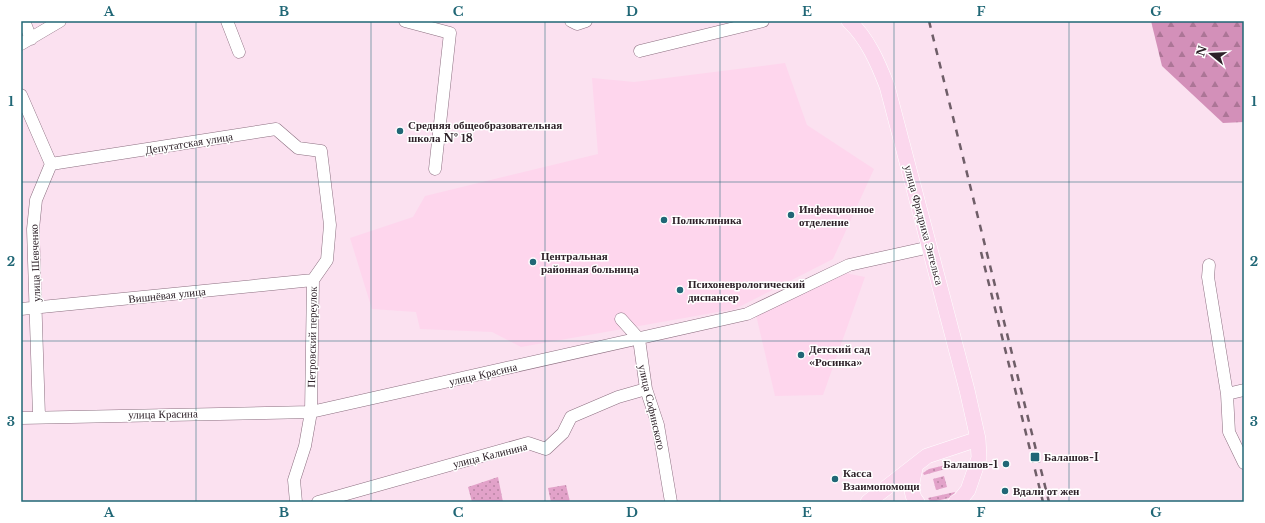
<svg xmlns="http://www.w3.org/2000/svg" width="1265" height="523" viewBox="0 0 1265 523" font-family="'Libre Baskerville',serif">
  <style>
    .built { fill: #fed6ed }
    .grass { fill: url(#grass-dots) }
    .forest { fill: url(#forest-firs) }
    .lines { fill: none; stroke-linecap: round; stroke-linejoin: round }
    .minor-casing { stroke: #8c6f80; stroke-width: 13 }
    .major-casing { stroke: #fff; stroke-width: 16 }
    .minor { stroke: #fff; stroke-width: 12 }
    .major { stroke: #fbd7ed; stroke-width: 15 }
    .rail { stroke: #6f5e68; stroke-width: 2.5; stroke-dasharray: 7 7; stroke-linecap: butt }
    .grid { fill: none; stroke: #206776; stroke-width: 1; stroke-opacity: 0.55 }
    .poi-dot { fill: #206776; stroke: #fff; stroke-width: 1.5 }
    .labels { text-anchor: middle; stroke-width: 3; stroke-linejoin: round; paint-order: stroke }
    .poi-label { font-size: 11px; font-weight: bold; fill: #2d2128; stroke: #fff; text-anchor: start }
    .street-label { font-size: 11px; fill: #2d2128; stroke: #fff }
    .neatline { fill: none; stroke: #206776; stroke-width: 1.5 }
    .grid-label { font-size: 13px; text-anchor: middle; font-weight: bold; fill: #206776 }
  </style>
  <defs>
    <pattern id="grass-dots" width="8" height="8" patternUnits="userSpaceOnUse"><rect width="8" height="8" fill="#e2a2c9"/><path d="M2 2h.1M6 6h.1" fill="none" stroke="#b884a3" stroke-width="1.8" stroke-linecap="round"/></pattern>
    <pattern id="forest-firs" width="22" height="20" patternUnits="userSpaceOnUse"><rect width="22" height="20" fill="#d390b9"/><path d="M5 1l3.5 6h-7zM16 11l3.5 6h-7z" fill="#ac7596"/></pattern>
  </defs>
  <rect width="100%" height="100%" fill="#fbe1f0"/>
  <path class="built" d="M785 63 807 125 874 169 833 259 735 309 521 347 492 332 420 329 416 312 372 309 350 238 413 217 425 196 598 154 592 78 634 82Z
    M845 273 865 277 823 395 775 396 756 315Z"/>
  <path class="grass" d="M946 465 949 468 924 475 923 473 929 469Z
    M944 476 947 487 936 490 933 479Z
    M498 477 503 502H472L468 487Z
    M566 485 570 502H551L548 488Z
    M955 492 953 497 932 502 929 500 928 498Z"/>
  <path class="forest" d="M1151 21H1244V122L1223 123 1162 66Z"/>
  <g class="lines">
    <g class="minor-casing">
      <path id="minor" d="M24 21 31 39
        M227 21 239 52
        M405 21 450 33 435 169
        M571 21 577 24 586 21
        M21 44 60 21
        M640 51 763 21
        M21 95 51 164 36 200 33 229 39 416
        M51 164 276 129 298 148 321 151 330 225 327 260 313 280 311 412 305 446 294 480 296 502
        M1209 265 1208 277 1227 394 1229 432 1244 463
        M21 309 313 280
        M621 319 639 339 646 389 658 425 671 502
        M1227 394 1244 390
        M21 418 311 412 747 314 849 265 930 247
        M318 502 528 443 546 449 563 433 571 417 618 397 646 389"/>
    </g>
    <g class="major-casing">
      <path id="major" d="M849 21C868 39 878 63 887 86L967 390 978 439 979 458 968 490 960 500 956 502
        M916 465C913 476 908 493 917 502
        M868 502 927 456 978 439"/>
    </g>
    <use href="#minor" class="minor"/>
    <use href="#major" class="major"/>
    <path class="rail" d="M929 21 1049 502
      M981 252 1043 502"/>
  </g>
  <path class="grid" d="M196 21V502M371 21V502M545 21V502M720 21V502M894 21V502M1069 21V502M21 182H1244M21 341H1244"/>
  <g class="poi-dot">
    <circle cx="400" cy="131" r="4"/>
    <circle cx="791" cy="215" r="4"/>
    <circle cx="664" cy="220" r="4"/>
    <circle cx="533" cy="262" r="4"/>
    <circle cx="680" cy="290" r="4"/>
    <circle cx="801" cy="355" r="4"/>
    <rect x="1030" y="452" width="10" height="10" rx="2"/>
    <circle cx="1006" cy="464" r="4"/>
    <circle cx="835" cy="479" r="4"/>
    <circle cx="1005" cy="491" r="4"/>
  </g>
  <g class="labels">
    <g class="poi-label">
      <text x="408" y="129">Средняя общеобразовательная<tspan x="408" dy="13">школа № 18</tspan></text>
      <text x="799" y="213">Инфекционное<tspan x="799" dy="13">отделение</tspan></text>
      <text x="672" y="224">Поликлиника</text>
      <text x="541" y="260">Центральная<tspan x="541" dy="13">районная больница</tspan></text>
      <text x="688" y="288">Психоневрологический<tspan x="688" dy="13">диспансер</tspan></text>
      <text x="809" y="353">Детский сад<tspan x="809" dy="13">«Росинка»</tspan></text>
      <text x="1044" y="461">Балашов-I</text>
      <text x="998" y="468" text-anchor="end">Балашов-1</text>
      <text x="843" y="477">Касса<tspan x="843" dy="13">Взаимопомощи</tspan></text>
      <text x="1013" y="495">Вдали от жен</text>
    </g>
    <g class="street-label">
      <text transform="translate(189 143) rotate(-9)" y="4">Депутатская улица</text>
      <text transform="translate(924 225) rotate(75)" y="4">улица Фридриха Энгельса</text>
      <text transform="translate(35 263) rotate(-92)" y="4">улица Шевченко</text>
      <text transform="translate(167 295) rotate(-6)" y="4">Вишнёвая улица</text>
      <text transform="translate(312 337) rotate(-89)" y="4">Петровский переулок</text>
      <text transform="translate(483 374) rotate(-13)" y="4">улица Красина</text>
      <text transform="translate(652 407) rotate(77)" y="4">улица Софинского</text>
      <text transform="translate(163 414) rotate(-1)" y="4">улица Красина</text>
      <text transform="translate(490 455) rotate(-14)" y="4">улица Калинина</text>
    </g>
  </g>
  <rect width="1265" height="523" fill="none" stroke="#ffffff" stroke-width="44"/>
  <g transform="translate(1211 54) rotate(288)" stroke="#ffffff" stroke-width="3" paint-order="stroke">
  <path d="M0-3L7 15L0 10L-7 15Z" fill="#2d2128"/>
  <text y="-6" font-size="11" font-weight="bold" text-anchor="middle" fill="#2d2128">N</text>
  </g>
  <rect x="22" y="22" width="1221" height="479" class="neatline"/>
  <g class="grid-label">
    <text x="109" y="16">A</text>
    <text x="284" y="16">B</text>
    <text x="458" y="16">C</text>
    <text x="632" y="16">D</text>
    <text x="807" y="16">E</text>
    <text x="981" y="16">F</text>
    <text x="1156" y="16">G</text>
    <text x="11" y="106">1</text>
    <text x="1254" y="106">1</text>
    <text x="11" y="266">2</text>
    <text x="1254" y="266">2</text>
    <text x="11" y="426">3</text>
    <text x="1254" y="426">3</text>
    <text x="109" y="517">A</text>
    <text x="284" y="517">B</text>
    <text x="458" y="517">C</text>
    <text x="632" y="517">D</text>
    <text x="807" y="517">E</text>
    <text x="981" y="517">F</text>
    <text x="1156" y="517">G</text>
  </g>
</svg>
